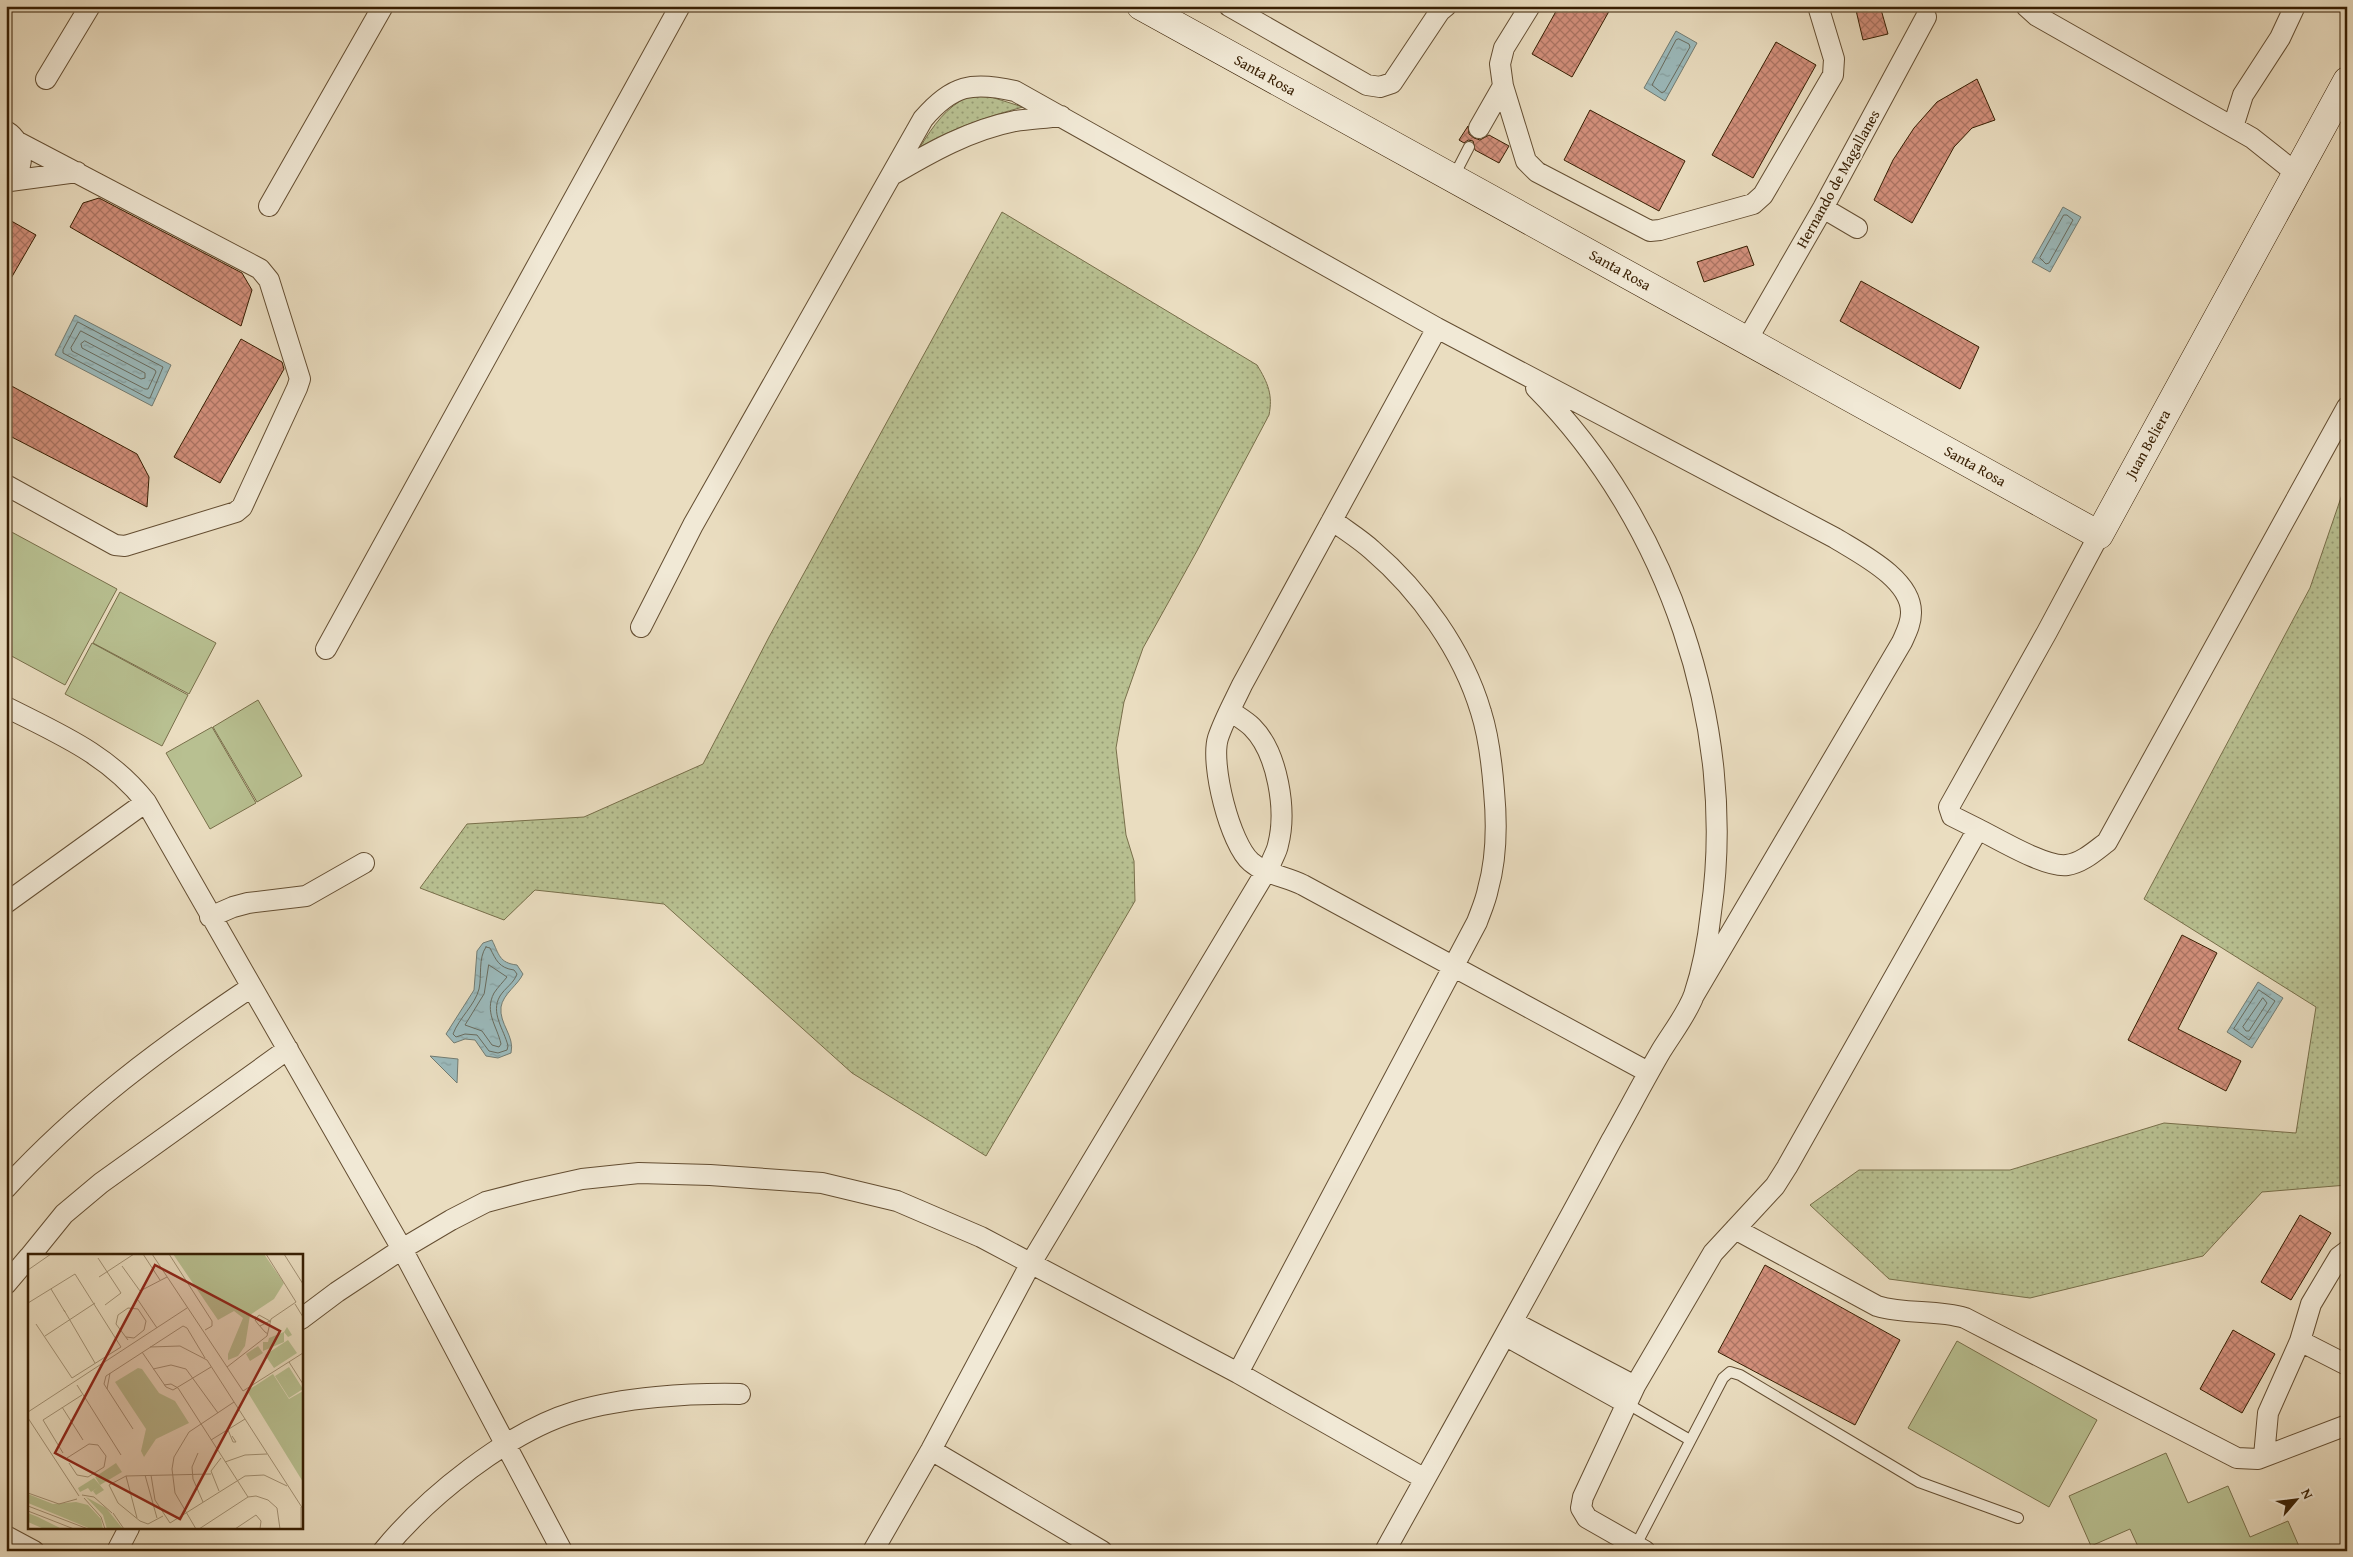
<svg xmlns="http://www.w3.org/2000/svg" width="2353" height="1557" viewBox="0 0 2353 1557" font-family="'Gentium Book Plus',serif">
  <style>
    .green { fill: url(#green-dots); stroke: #786f4a }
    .pitch { fill: #b8c091; stroke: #786f4a }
    .water { fill: url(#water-ripples); stroke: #737c72 }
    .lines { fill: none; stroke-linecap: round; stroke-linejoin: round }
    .shore { stroke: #696c5f; stroke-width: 1 }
    .building { fill: url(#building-cross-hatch); stroke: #371e02 }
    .lane-casing { stroke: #644e32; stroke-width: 12 }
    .street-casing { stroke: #644e32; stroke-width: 22 }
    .secondary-casing { stroke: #371e02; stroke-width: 29 }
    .lane { stroke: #f1e9d6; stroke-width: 10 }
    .street { stroke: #f1e9d6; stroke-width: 20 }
    .secondary { stroke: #f1e9d6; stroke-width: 28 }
    .labels { text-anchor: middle; stroke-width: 4; stroke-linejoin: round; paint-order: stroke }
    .street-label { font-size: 15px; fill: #371e02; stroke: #f1e9d6 }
    .inset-road { fill: none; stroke: #a29174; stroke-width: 1 }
    .view { fill: #8f2418; fill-opacity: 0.15; stroke: #8f2418; stroke-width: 2.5 }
    .inset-edge { fill: none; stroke: #371e02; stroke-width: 2.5 }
  </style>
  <defs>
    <pattern id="green-dots" width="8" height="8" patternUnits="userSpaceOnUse" patternTransform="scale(1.25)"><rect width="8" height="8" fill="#b8c091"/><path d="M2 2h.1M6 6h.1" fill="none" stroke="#969b74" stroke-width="1.8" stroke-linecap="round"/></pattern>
    <pattern id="water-ripples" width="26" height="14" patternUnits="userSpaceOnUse" patternTransform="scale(1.25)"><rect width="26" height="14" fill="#9bbabc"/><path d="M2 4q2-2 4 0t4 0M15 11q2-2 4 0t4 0" fill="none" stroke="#869fa0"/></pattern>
    <pattern id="building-cross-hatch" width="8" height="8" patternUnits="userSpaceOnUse" patternTransform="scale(1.25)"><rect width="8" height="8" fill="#d28f7b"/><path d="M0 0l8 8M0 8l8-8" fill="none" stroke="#ab7463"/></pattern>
  </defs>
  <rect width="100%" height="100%" fill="#eaddc0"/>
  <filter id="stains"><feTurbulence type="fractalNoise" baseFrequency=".004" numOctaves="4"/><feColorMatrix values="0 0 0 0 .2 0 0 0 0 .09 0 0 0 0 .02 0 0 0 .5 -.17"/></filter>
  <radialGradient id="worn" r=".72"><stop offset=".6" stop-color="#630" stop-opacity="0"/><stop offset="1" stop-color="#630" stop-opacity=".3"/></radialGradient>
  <path class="green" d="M969 96 991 97 1023 107C986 117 953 128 920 147 934 125 945 108 969 96Z
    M1002 212 1257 365C1268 383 1273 395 1269 415L1198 549 1143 648 1124 702 1116 748 1126 835 1134 861 1135 901 986 1156 852 1073 664 904 535 890 504 920 420 888 467 824 584 817 703 764 769 637Z
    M2347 480V1185L2262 1192 2203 1256 2030 1298 1889 1279 1810 1205 1859 1170H2010L2164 1123 2296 1133 2316 1007 2144 899 2310 588Z"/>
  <path class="pitch" d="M6 529 117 589 65 685 6 653Z
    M120 592 216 643 189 694 93 643Z
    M92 643 188 695 162 746 65 694Z
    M258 700 302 776 257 802 213 727Z
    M212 727 256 803 210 829 166 753Z
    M1957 1341 2097 1420 2049 1507 1908 1428Z
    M2166 1453 2188 1503 2228 1486 2250 1537 2288 1521 2301 1551H2140L2130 1529 2091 1546 2069 1496Z"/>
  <path class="water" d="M1676 31 1697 43 1665 101 1644 88Z
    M2063 207 2081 217 2050 272 2032 262Z
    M75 315 171 365 152 406 55 355Z
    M492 940C499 954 499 963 517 965L523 974C518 985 503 994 501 1007 499 1024 515 1036 511 1053L498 1058 486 1056 475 1040 465 1039 454 1043 446 1034 474 990 477 951 483 943Z
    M2258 982 2283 998 2252 1048 2227 1032Z
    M430 1056 458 1059 457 1083Z"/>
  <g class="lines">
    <path class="shore" d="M1679 39 1689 44 1690 47 1665 91 1662 93 1652 85 1676 40Z
      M2064 215H2067L2073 220 2049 263 2046 264 2040 258Z
      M78 322 163 367 150 398H148L63 353V350Z
      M81 331 155 370 156 372 148 389H145L72 351 71 348Z
      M85 341 145 373V378L141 379 82 348 81 344Z
      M486 947 490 948C496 960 499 968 514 970L517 974C514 983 505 988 500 996 490 1013 504 1029 508 1046L507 1050 498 1053 489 1051 477 1035 465 1034 456 1037 453 1034C459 1018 475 1005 479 989 482 976 478 958 486 947Z
      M489 965 507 977C503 982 498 987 494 993 484 1012 497 1026 501 1044L499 1047 492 1045 482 1031 465 1025 484 994Z
      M2259 990 2275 1001 2249 1040 2234 1029Z
      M2263 998 2267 1003 2249 1031H2246L2243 1027Z"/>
  </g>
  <path class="building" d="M1559 6H1612L1572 77 1532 54Z
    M1855 6H1880L1888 34 1863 40Z
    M1776 42 1816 65 1753 178 1712 155Z
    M1977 79 1995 120 1972 128 1954 147 1912 223 1874 200 1893 160 1914 128 1937 102Z
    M1590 110 1685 161 1659 211 1564 160Z
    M1468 126 1469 134 1474 138 1480 140 1489 135 1509 146 1499 163 1475 150 1473 141 1468 140 1464 143 1459 140Z
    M99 198 242 273 252 290 241 326 70 227 83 203Z
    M6 218 36 235 6 287Z
    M1747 246 1754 265 1704 282 1697 262Z
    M1861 281 1979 347 1960 389 1840 321Z
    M241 339 282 362 284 369 220 483 174 457Z
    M6 383 137 454 149 477 147 507 6 434Z
    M2182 935 2217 953 2178 1029 2241 1061 2226 1091 2128 1040Z
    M2300 1215 2331 1233 2291 1300 2261 1282Z
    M1765 1265 1900 1340 1855 1425 1718 1352Z
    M2233 1330 2275 1354 2242 1413 2200 1389Z"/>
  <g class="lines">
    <g class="lane-casing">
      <path id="lane" d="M1453 178 1469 147
        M1626 1403 1690 1440
        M1636 1545 1723 1378 1730 1372 1740 1375 1919 1482 2018 1518"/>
    </g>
    <g class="street-casing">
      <path id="street" d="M1229 6 1367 85 1380 87 1392 83 1440 11 1446 6
        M2026 6 2037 16 2252 138 2296 173
        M46 79 90 6
        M1503 86 1526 161 1537 172 1650 231 1660 230 1753 204 1763 195 1833 75 1834 59 1818 6
        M2233 127 2243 95 2280 38 2295 6
        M1479 128 1503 86 1500 64 1504 48 1530 6
        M6 131C26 143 26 172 6 183
        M892 175C931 152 970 130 1015 121 1030 119 1045 118 1061 116
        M10 181 77 172
        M269 206 383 6
        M1823 208 1857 228
        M1437 328 1242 685C1234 702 1224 720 1218 738 1210 764 1230 844 1251 862 1266 875 1285 876 1303 885L1648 1072
        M1747 340 1823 208 1926 17
        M6 485 115 545 125 546 236 512 242 507 297 388 300 379 269 280 260 269 18 142
        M641 627 693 525 923 119C952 85 972 81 1015 91L1437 328 1835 538C1859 553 1912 579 1911 613 1911 624 1906 633 1902 642L1693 997
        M326 649 680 6
        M6 707C59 734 108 754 146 802L402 1249 562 1551
        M1978 829C1998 839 2046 868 2067 865 2082 863 2095 851 2107 842L2347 407
        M6 903 146 802
        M210 917 233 907 248 903 306 896 364 863
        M6 1188C78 1109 162 1047 250 988
        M1735 1229 1877 1306C1907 1315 1936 1309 1965 1318L2237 1458 2258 1459 2347 1425
        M30 1256 64 1214 101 1183 288 1049
        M6 1284 29 1257
        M301 1319 337 1292 402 1249 451 1220 486 1202 528 1191 582 1179 639 1173 710 1175 822 1183 897 1201 981 1237 1238 1373 1425 1479
        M1513 1322 1635 1386
        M1506 1336 1626 1403
        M2300 1341 2347 1365
        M1238 1373 1477 922C1481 911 1486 900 1488 889 1497 857 1497 823 1494 791 1492 765 1489 737 1481 712 1463 651 1420 591 1372 550 1360 539 1345 530 1332 520
        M931 1450 1102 1551
        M2264 1456 2268 1413 2300 1341 2311 1304 2339 1257 2347 1251
        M6 1536 34 1551
        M117 1551 129 1528
        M383 1551C427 1497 508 1432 574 1412 623 1397 690 1393 740 1394
        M873 1551 931 1450 1031 1263 1271 863C1273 857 1277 851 1278 845 1287 811 1278 753 1252 727 1246 721 1237 716 1230 711
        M1385 1551C1461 1414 1537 1279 1611 1141 1628 1111 1644 1080 1661 1051 1672 1033 1687 1014 1694 995 1703 968 1708 940 1711 912 1738 726 1668 521 1536 388
        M1645 1551 1587 1518 1581 1508 1583 1497 1635 1386 1713 1253 1775 1186 1787 1167 1978 829 1952 816 1949 807 2047 632 2099 535"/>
    </g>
    <g class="secondary-casing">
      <path id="secondary" d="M1141 6 2099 535 2347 81"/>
    </g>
    <use href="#lane" class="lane"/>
    <use href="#street" class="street"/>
    <use href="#secondary" class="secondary"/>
  </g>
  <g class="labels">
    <g class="street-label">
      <text transform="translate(1265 75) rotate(29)" y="5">Santa Rosa</text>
      <text transform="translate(1838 179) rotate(-61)" y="5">Hernando de Magallanes</text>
      <text transform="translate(1620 270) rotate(29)" y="5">Santa Rosa</text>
      <text transform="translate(2148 444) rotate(-61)" y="5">Juan Beliera</text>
      <text transform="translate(1975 466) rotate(29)" y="5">Santa Rosa</text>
    </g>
  </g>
  <g transform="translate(28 1254)">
    <rect width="275" height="275" fill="#eaddc0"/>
    <path d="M145 0H236L256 29 246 45 222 61 217 92 210 102 200 106V100L215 64 206 57 190 66ZM110 114 114 115 131 139 147 147 161 169 128 185 116 203 113 197 118 175 87 128ZM245 120 261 145 275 137V228L219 137ZM0 240 25 250 48 248 60 251 73 265 75 275H63L0 249ZM58 243 78 254 95 275H79L75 261ZM0 259 10 263 34 275H16L0 268Z" fill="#b8c091"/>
    <path d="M259 73 264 81 260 83 256 78V88L235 97V88H240L241 84 256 78ZM260 86 269 99 246 114 237 101ZM230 92 235 99 222 107 218 100ZM261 113 275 135 261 144 247 122ZM88 209 94 218 72 231 67 223ZM66 224 76 236 68 241 65 237 69 234 63 238 60 234 52 238 50 234Z" fill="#b8c091"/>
    <path class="inset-road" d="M115 0 132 26M124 0 215 137 275 99M141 0 184 67V72L177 76M256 0 275 30M70 4 93 39 77 51M94 12 112 37 139 23M0 16 23 0M71 23 106 0M23 35 37 58M110 46 129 74M0 49 47 20 93 93 44 124 8 70M267 50 275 63M36 56 67 109M232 72 242 67 231 61 227 66 230 70 237 78 240 80M17 82 67 49M98 83 106 84 116 76 118 67 110 55 100 54 90 61 88 70 100 86M122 93 152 92 179 106 275 255M114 98 138 133 145 136 183 113M261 108 275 130M199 113 239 82 243 65 268 48 238 0M125 115 143 111 158 115 190 159M49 131 93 201M136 131 143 130 150 134 220 243M79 135 82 119M34 153 55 186M0 158 159 54M0 164 51 242M105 175 76 130 78 122 155 72 159 74 177 104M200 176 205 188H208L204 182M183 186 217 165M35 199 15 166 54 141M170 199 164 213 165 225 175 248M39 204 61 190 70 191 78 202 76 213 60 223 49 221 41 209M197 208 217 201 239 200M117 221 129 264M123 221 127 246 142 269 217 222 236 221 259 232M98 222 109 264M191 237 183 217 193 204M0 239 31 250 49 245M54 241 66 243 84 259M56 244 73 263 77 275M0 252 60 275M273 253V275M0 257 46 275M85 259 96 275M135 262 120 270 112 267 90 249 81 231 98 222 183 220M168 275 147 239 144 215 146 203 161 178 206 148M171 275 220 243 228 242 240 246 249 254 252 275M207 275 228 261 233 267 232 275"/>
    <path class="view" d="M127 11 252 77 152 265 27 199Z"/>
    <rect width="275" height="275" class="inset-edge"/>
  </g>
  <rect width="2353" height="1557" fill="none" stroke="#eaddc0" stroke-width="25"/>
  <rect x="8" y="8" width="2338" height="1542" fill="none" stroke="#371e02" stroke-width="2.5"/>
  <rect x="12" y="12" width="2328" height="1532" fill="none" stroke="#371e02"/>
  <g transform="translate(2296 1500) rotate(62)" stroke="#f1e9d6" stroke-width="4" paint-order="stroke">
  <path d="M0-4L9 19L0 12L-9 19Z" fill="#371e02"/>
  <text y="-8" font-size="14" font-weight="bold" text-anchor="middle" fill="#371e02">N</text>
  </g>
  <rect width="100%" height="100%" filter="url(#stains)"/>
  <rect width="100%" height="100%" fill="url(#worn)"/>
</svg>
